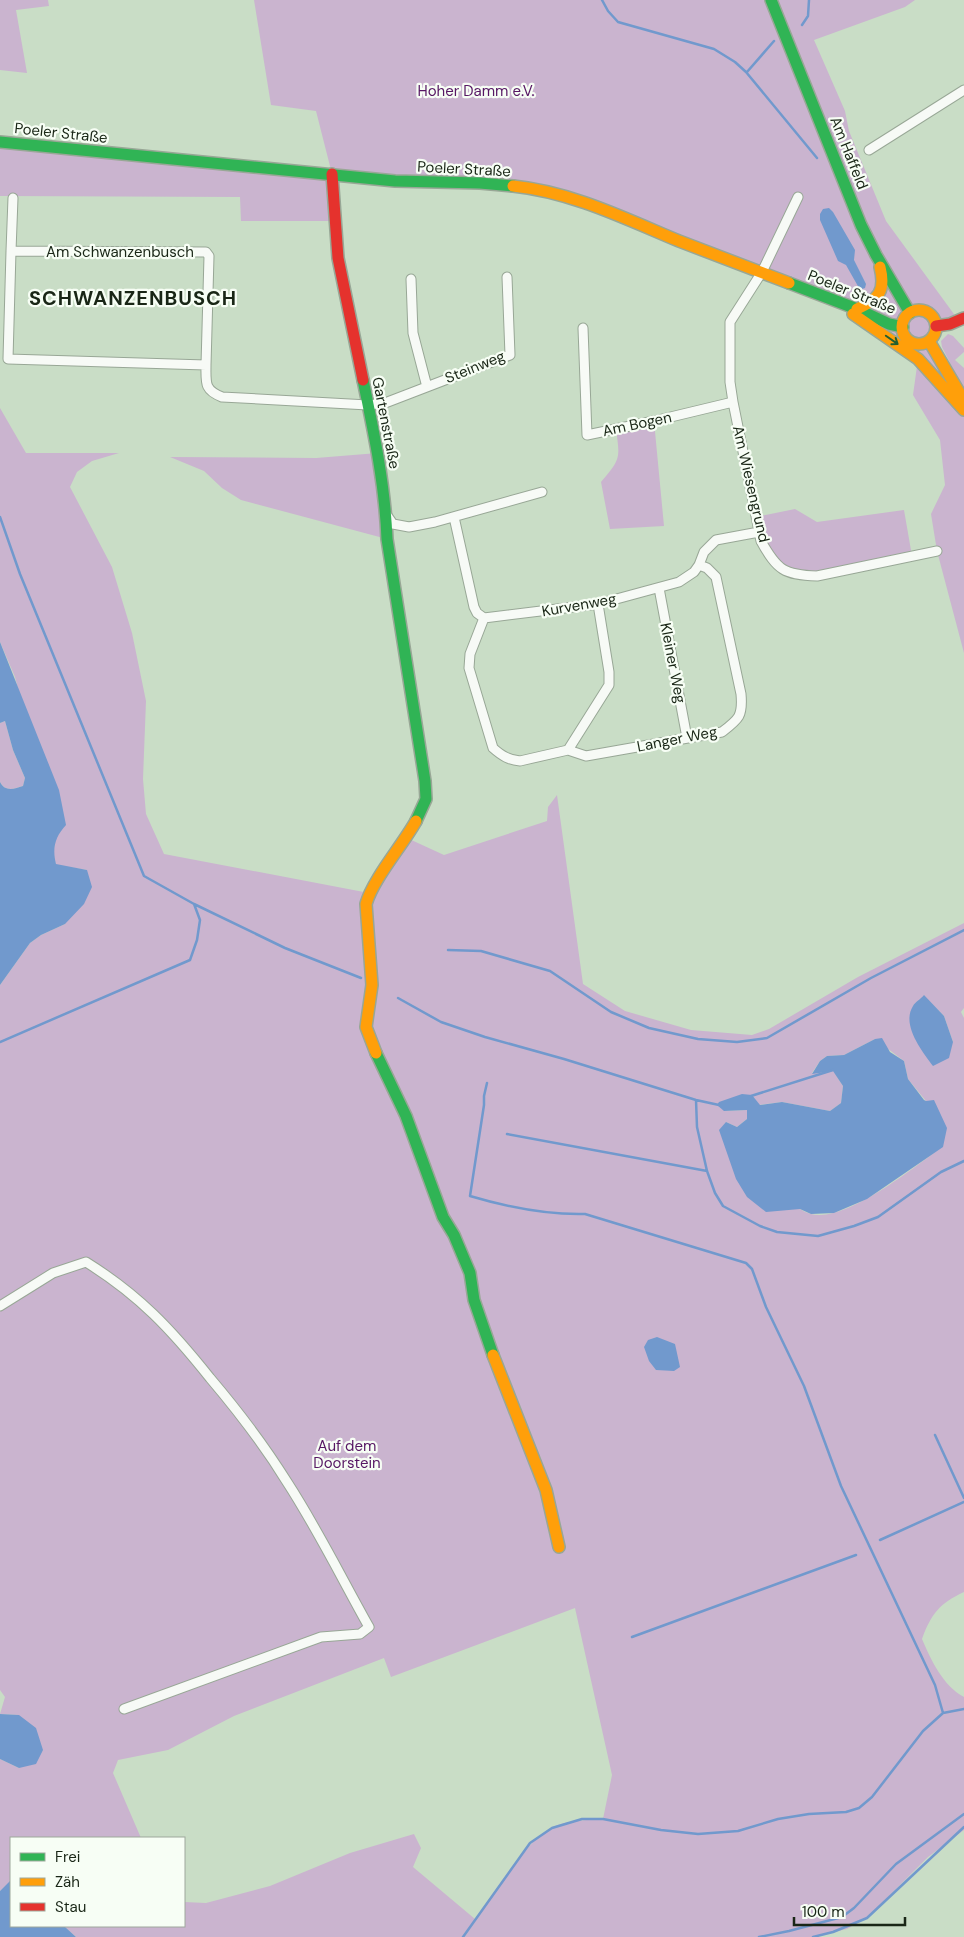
<svg xmlns="http://www.w3.org/2000/svg" width="964" height="1937" viewBox="0 0 964 1937" font-family="'DM Sans',sans-serif">
  <style>
    .green { fill: #cab4cf; fill-rule: evenodd }
    .water { fill: #7199cd }
    .lines { fill: none; stroke-linecap: round; stroke-linejoin: round }
    .stream { stroke: #7199cd; stroke-width: 2.5 }
    .street-casing { stroke: #98a796; stroke-width: 11 }
    .fast-casing { stroke: #98a796; stroke-width: 14 }
    .slow-casing { stroke: #98a796; stroke-width: 14 }
    .jam-casing { stroke: #98a796; stroke-width: 14 }
    .street { stroke: #f7faf6; stroke-width: 9 }
    .fast { stroke: #30b455; stroke-width: 11 }
    .slow { stroke: #ff9f0a; stroke-width: 11 }
    .jam { stroke: #e5322d; stroke-width: 11 }
    .oneway { stroke: #225f2f }
    .labels { text-anchor: middle; stroke-width: 4.5; stroke-linejoin: round; paint-order: stroke }
    .park-label { font-size: 15px; fill: #571764; stroke: #f7fef5 }
    .street-label { font-size: 15px; fill: #192616; stroke: #f7fef5 }
    .district-label { font-size: 20px; font-weight: bold; letter-spacing: 1px; fill: #192616; stroke: #f7fef5 }
  </style>
  <rect width="100%" height="100%" fill="#c9ddc6"/>
  <path class="green" d="M0 0H48L49 6 16 10 27 73 0 70Z
    M254 0H915L905 7 814 40 845 111 849 131 886 221 959 321 939 329 937 335 930 343 964 396V653L937 551 931 514 945 485 940 440 913 395 918 359 837 303 557 194 332 174 335 221H241L240 197 0 196V146L332 174 316 111 271 105Z
    M948 334 953 336 964 348V352L955 360 964 368V391L942 347 941 341Z
    M0 408 26 453H119L92 461 77 472 70 487 112 567 132 633 146 701 143 779 146 814 164 854 369 893 407 838 444 855 547 821 548 807 557 795 583 984 625 1011 691 1030 752 1035 769 1029 858 977 964 923V1008L961 1012 964 1018V1592C940 1603 931 1614 922 1639 931 1660 943 1686 964 1697V1830L928 1857 867 1918 847 1929 813 1937H76L64 1926H184V1902L206 1903 270 1886 350 1853 414 1834 421 1848 413 1867 475 1919C495 1892 524 1843 551 1828 567 1820 586 1820 603 1819L612 1775 575 1608 391 1677 384 1658 234 1716 168 1750 118 1760 113 1773 141 1838H11V1881L0 1891V1759L19 1768V1715L0 1714 5 1697 0 1690V985L30 943 41 935 65 924 87 870 56 865 53 854 56 836 15 677 0 642ZM924 996 944 1016 953 1042 913 1006ZM875 1039 904 1061 908 1079 926 1101 942 1147C914 1167 846 1223 811 1214 807 1213 803 1211 800 1209L726 1122 737 1127 747 1119V1110L724 1111 752 1095 759 1105 782 1102 830 1111 841 1103 843 1086 833 1070 812 1073 820 1061 827 1056 844 1055Z
    M654 421 664 526 610 529 601 482C621 459 620 458 616 429Z
    M378 453 387 539 241 500 222 488 204 471 170 457 316 458Z
    M795 509 817 522 904 510 912 556 798 576 769 556 756 517Z
    M5 721 13 750 25 778 23 786C14 789 5 792 0 782V723Z"/>
  <path class="water" d="M829 208 833 212 855 250 854 260 866 284 865 288 862 289 859 288 846 265 838 261 820 220V214L823 209Z
    M0 642 59 790 66 825C55 837 52 848 56 864L87 870 92 887 84 904 65 924 41 935 30 943 0 985V782C5 792 14 789 23 786L25 778 13 750 5 721 0 723Z
    M924 995 944 1016 953 1042 949 1058 933 1066C922 1051 901 1025 913 1006 915 1002 921 999 924 995Z
    M882 1038 890 1052 904 1061 908 1079 924 1100 926 1101 934 1100 947 1128 943 1147 867 1199 834 1213 811 1214 800 1209 766 1212 747 1197 736 1179 719 1130 726 1122 737 1127 747 1119V1110L724 1111 717 1105 719 1102 742 1094 752 1095 760 1105 782 1102 830 1111 841 1103 843 1086 833 1071 812 1074 820 1061 827 1056 844 1055 875 1039Z
    M657 1337 675 1344 680 1367 674 1371 656 1370 649 1361 644 1347 648 1340Z
    M0 1714 19 1715 36 1728 43 1750 36 1764 19 1768 0 1759Z
    M10 1881 11 1926H64L76 1937H0V1891Z"/>
  <g class="lines">
    <path class="stream" d="M602 0 608 11 618 22 714 49 735 62 746 72 817 158
      M802 25 808 16 809 0
      M747 72 774 41
      M0 517 20 574 144 876 194 904 285 948 361 978
      M448 950 481 951 550 971 611 1012 649 1028 698 1039 737 1042 767 1038 871 978 964 930
      M398 998 441 1022 485 1037 564 1059 696 1100 719 1105
      M0 1042 190 960 197 940 200 920 194 904
      M487 1083 484 1096V1105L470 1196C507 1207 546 1215 585 1214L746 1263 752 1269 766 1307 804 1386 841 1486 935 1685 943 1713
      M751 1096 833 1070
      M696 1100 697 1127 707 1171 715 1193 723 1206 760 1226 777 1232 818 1236 854 1226 878 1217 941 1172 964 1161
      M507 1134 707 1171
      M935 1435 964 1498
      M880 1540 964 1502
      M632 1637 856 1555
      M463 1937 530 1843 552 1828 582 1819H603L661 1830 698 1834 738 1831 778 1819 809 1814 846 1812 859 1808 872 1797 923 1731 943 1713 964 1709
      M759 1937 789 1931 842 1917 854 1908 896 1864 964 1814
      M813 1937 833 1932 867 1918 964 1827"/>
    <g class="street-casing">
      <path id="street" d="M869 150 964 90
        M798 197 762 272 730 322V382L733 402 761 541C777 570 784 575 817 576L937 551
        M11 251 206 252 209 256 206 365 8 359Z
        M11 251 13 198
        M411 279 413 333 427 387
        M583 328 587 435 654 421 733 402
        M206 365C206 383 204 390 222 397L368 405 385 403 510 355 507 277
        M386 514 393 524 409 527 435 522 542 492
        M454 517 474 607 477 613 484 618 598 604 679 582 694 572 699 565 704 552 716 540 759 532
        M659 588 687 738
        M484 618 470 654 469 668 493 748C502 756 509 760 520 761L568 750 586 756 722 732C739 719 743 716 741 694L716 577 707 568 699 565
        M568 750 609 685V672L598 604
        M0 1306 53 1273 86 1262C139 1295 171 1329 210 1378 238 1411 264 1445 287 1482 317 1528 342 1579 369 1627L360 1634 321 1637 124 1709"/>
    </g>
    <g class="fast-casing">
      <path id="fast" d="M771 0 861 225 876 255 910 313
        M0 142 395 181 480 183 513 186
        M789 283 857 309 889 324 903 327
        M363 380C374 433 385 485 387 539L425 781 426 799 416 821
        M376 1053 406 1116 443 1217 454 1235 470 1273 474 1300 493 1355"/>
    </g>
    <g class="slow-casing">
      <path id="slow" d="M513 186C572 192 626 219 679 241 715 255 752 269 789 283
        M857 309C879 299 886 291 880 267
        M902 327a17 17 0 1 1 34 0a17 17 0 1 1-34 0Z
        M853 314 918 359 964 410
        M929 341 963 399
        M376 1053 366 1027 372 985 366 904C373 879 402 846 416 821
        M493 1355 546 1490 559 1547"/>
    </g>
    <g class="jam-casing">
      <path id="jam" d="M332 174 338 258 363 380
        M936 326 950 324 964 318"/>
    </g>
    <use href="#street" class="street"/>
    <use href="#fast" class="fast"/>
    <use href="#slow" class="slow"/>
    <use href="#jam" class="jam"/>
  </g>
  <defs><path id="oneway-shaft" d="M-6 0H5M1.5-3L5.5 0L1.5 3" fill="none" stroke-width="1.6" stroke-linecap="round" stroke-linejoin="round" transform="scale(1.25)"/></defs>
  <use class="oneway" href="#oneway-shaft" transform="translate(892 340) rotate(35)"/>
  <g class="labels">
    <g class="park-label">
      <text x="476" y="96">Hoher Damm e.V.</text>
      <text x="347" y="1451">Auf dem<tspan x="347" dy="17">Doorstein</tspan></text>
    </g>
    <g class="street-label">
      <text transform="translate(61 133) rotate(6)" y="5">Poeler Straße</text>
      <text transform="translate(849 153) rotate(68)" y="5">Am Haffeld</text>
      <text transform="translate(464 169) rotate(3)" y="5">Poeler Straße</text>
      <text x="120" y="257">Am Schwanzenbusch</text>
      <text transform="translate(852 292) rotate(22)" y="5">Poeler Straße</text>
      <text transform="translate(475 367) rotate(-22)" y="5">Steinweg</text>
      <text transform="translate(386 423) rotate(79)" y="5">Gartenstraße</text>
      <text transform="translate(637 424) rotate(-12)" y="5">Am Bogen</text>
      <text transform="translate(751 484) rotate(77)" y="5">Am Wiesengrund</text>
      <text transform="translate(579 605) rotate(-10)" y="5">Kurvenweg</text>
      <text transform="translate(673 663) rotate(79)" y="5">Kleiner Weg</text>
      <text transform="translate(677 739) rotate(-11)" y="5">Langer Weg</text>
    </g>
    <g class="district-label">
      <text x="133" y="305">SCHWANZENBUSCH</text>
    </g>
  </g>
  <rect x="10" y="1837" width="175" height="90" fill="#f7fef5" stroke="#9ea89c"/>
  <rect x="20" y="1853" width="25" height="8" fill="#30b455" stroke="#9ea89c"/>
  <text x="55" y="1862" font-size="15" fill="#192616">Frei</text>
  <rect x="20" y="1878" width="25" height="8" fill="#ff9f0a" stroke="#9ea89c"/>
  <text x="55" y="1887" font-size="15" fill="#192616">Zäh</text>
  <rect x="20" y="1903" width="25" height="8" fill="#e5322d" stroke="#9ea89c"/>
  <text x="55" y="1912" font-size="15" fill="#192616">Stau</text>
  <path d="M794 1917v8h111v-8" fill="none" stroke="#192616" stroke-width="2.5"/>
  <text x="802" y="1917" font-size="15" fill="#192616" stroke="#f7fef5" stroke-width="4" paint-order="stroke">100 m</text>
</svg>
